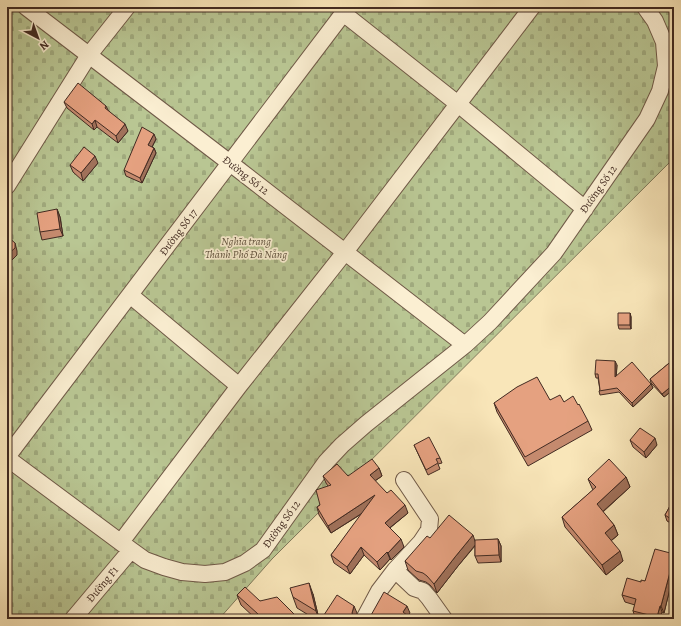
<svg xmlns="http://www.w3.org/2000/svg" width="681" height="626" viewBox="0 0 681 626" font-family="Alegreya,serif">
  <style>
    .cemetery { fill: url(#cemetery-stones); stroke: #7e785a }
    .lines { fill: none; stroke-linecap: round; stroke-linejoin: round }
    .minor-casing { stroke: #705a48; stroke-width: 18 }
    .minor { stroke: #fbefd2; stroke-width: 16 }
    .wall { fill: #c58a6e; stroke: #422b22 }
    .shaded-wall { fill: #a0715a; stroke: #422b22 }
    .building { fill: #e5a180; stroke: #422b22 }
    .labels { text-anchor: middle; stroke-width: 3.5; stroke-linejoin: round; paint-order: stroke }
    .street-label { font-size: 11px; fill: #422b22; stroke: #fbefd2 }
    .park-label { font-size: 11px; font-style: italic; fill: #60523e; stroke: #fbefd2 }
  </style>
  <defs>
    <pattern id="cemetery-stones" width="16" height="16" patternUnits="userSpaceOnUse"><rect width="16" height="16" fill="#b9c693"/><path d="M2 7V4a2 2 0 0 1 4 0v3zM10 15v-3a2 2 0 0 1 4 0v3z" fill="#a0aa7e"/></pattern>
  </defs>
  <rect width="100%" height="100%" fill="#f9e6b9"/>
  <filter id="stains"><feTurbulence type="fractalNoise" baseFrequency=".005" numOctaves="4"/><feColorMatrix values="0 0 0 0 .2 0 0 0 0 .09 0 0 0 0 .02 0 0 0 .5 -.17"/></filter>
  <radialGradient id="worn" r=".72"><stop offset=".6" stop-color="#630" stop-opacity="0"/><stop offset="1" stop-color="#630" stop-opacity=".3"/></radialGradient>
  <path class="cemetery" d="M7 7H674V158L272 559 219 619H7Z"/>
  <g class="lines">
    <g class="minor-casing">
      <path id="minor" d="M26 7 230 163 465 345
        M343 13 458 104 585 209
        M7 186 89 55 127 7
        M130 295 239 386
        M7 457 348 7
        M7 458 131 550 145 560 164 567 182 572 205 574 225 572 245 563 263 550 326 462 342 445 366 424 465 345 490 322 554 253 647 119 660 91 666 66 664 42 655 21 645 7
        M121 542 239 386 345 252 532 7
        M395 570 414 588 423 591 429 598 444 619
        M73 619 131 550
        M364 619 379 591 395 570 421 542 429 530 430 519 404 480"/>
    </g>
    <use href="#minor" class="minor"/>
  </g>
  <path class="wall" d="M64 102 106 106 108 110 128 131 118 143 97 127 94 130 67 108Z
    M156 139 152 147 154 148 156 153 142 183 126 176 124 170Z
    M98 163 83 181 73 172 70 165Z
    M57 209 60 217 63 236 42 240 40 232Z
    M630 313 631 317V329H619L618 325Z
    M674 359V389L664 397 651 383 650 379Z
    M617 365 616 376 651 384 653 388 633 407 619 392 600 395 599 391 600 390 598 378H596L595 374Z
    M550 400 564 402 588 421 592 430 528 466 497 412 494 403Z
    M630 440 657 445 646 458 633 447Z
    M414 445 440 458 442 463 438 464 440 469 428 475Z
    M379 468 382 476 375 481 387 493 408 513 390 528 404 547 391 560 390 559 380 570 364 555 350 574 334 563 331 555 363 513 331 533 319 515 317 507 320 505 328 486 326 483 323 476H348Z
    M626 477 630 487 603 512 614 525 618 535 611 541 623 561 606 575 565 527 562 517 593 490 592 488 588 479Z
    M674 496V525L667 521 665 515 674 499 673 497Z
    M430 538 475 541 498 539 501 546V562L478 563 475 556V546L458 566 437 593 430 585 426 582 419 580 408 570 405 561Z
    M674 554V572L664 613 662 612 660 619H642L635 617 633 611 635 605 625 602 622 595 641 582 645 581Z
    M313 594 319 619H315L297 608 293 597Z
    M237 595 260 601 299 619H256L241 605Z"/>
  <path class="shaded-wall" d="M95 120 97 127 94 130 92 124Z
    M125 124 128 131 118 143 116 136Z
    M154 134 156 139 150 151 148 145Z
    M154 148 156 153 142 183 140 178Z
    M95 156 98 163 83 181 81 173Z
    M57 209 60 217 63 236 60 229Z
    M15 243 17 251V255L9 263 7 255Z
    M630 313 631 317V329L630 325Z
    M615 361 617 365 616 381 615 377Z
    M651 384 653 388 633 407 632 403Z
    M674 384V389L664 397 662 394Z
    M655 438 657 445 646 458 644 452Z
    M379 468 382 476 373 482 370 475Z
    M626 477 630 487 600 514 597 504Z
    M375 495 378 503 331 533 328 526Z
    M405 505 408 513 387 530 385 523Z
    M614 525 618 535 608 543 605 533Z
    M473 535 476 544 458 566 437 593 434 584 455 557Z
    M401 539 404 547 391 560 388 553Z
    M498 539 501 546V562L499 555Z
    M361 547 364 555 350 574 347 567Z
    M620 551 623 561 606 575 602 565Z
    M387 552 390 559 380 570 377 562Z
    M674 557V572L664 613 661 606Z
    M309 583 313 594 319 619 316 611Z
    M354 606 357 613 355 619H354L352 613Z
    M407 606 410 613 405 619 403 612Z
    M660 606 662 612 660 619H658L657 617Z"/>
  <path class="building" d="M78 83 106 106 105 108 125 124 116 136 95 120 92 124 64 102Z
    M142 127 154 134 148 145 154 148 140 178 124 170Z
    M84 147 95 156 81 173 70 165Z
    M57 209 60 229 40 232 37 213Z
    M7 236 15 243V248L7 255Z
    M618 313H630V325H618Z
    M674 359V384L662 394 650 379Z
    M596 360 615 361V377L632 362 651 384 632 403 617 388 599 391 600 390 598 374H595Z
    M537 377 550 400 560 395 564 402 573 396 578 405 579 404 588 421 525 457 494 403 517 387Z
    M640 428 655 438 644 452 630 440Z
    M429 437 440 458 436 459 438 463 426 470 414 445Z
    M372 459 379 468 370 475 387 493 391 490 405 505 385 523 401 539 388 553 387 552 377 562 361 547 347 567 331 555 375 495 328 526 317 507 320 505 316 490 331 485 323 476 337 464 348 476Z
    M609 459 626 477 597 504 614 525 605 533 620 551 602 565 562 517 596 487 588 479Z
    M674 499V521L665 515Z
    M449 515 473 535 455 557 434 584 427 576 423 573 416 571 405 561 427 536 430 538Z
    M498 539 499 555 475 556V540Z
    M655 549 674 554V557L661 606H660L657 617 633 611 636 599 622 595 627 578 641 582V580L645 581Z
    M309 583 316 611 293 597 290 588Z
    M245 587 260 601 277 597 299 619H259L258 614 237 595Z
    M384 592 407 606 403 612 408 616 406 619H368L370 617Z
    M337 595 354 606 352 613 353 617 355 619H324L322 618Z"/>
  <g class="labels">
    <g class="street-label">
      <text transform="translate(246 175) rotate(38)" y="4">Đường Số 12</text>
      <text transform="translate(598 189) rotate(-55)" y="4">Đường Số 12</text>
      <text transform="translate(178 232) rotate(-53)" y="4">Đường Số 17</text>
      <text transform="translate(281 524) rotate(-54)" y="4">Đường Số 12</text>
      <text transform="translate(102 584) rotate(-50)" y="4">Đường F1</text>
    </g>
    <g class="park-label">
      <text x="246" y="245">Nghĩa trang<tspan x="246" dy="13">Thành Phố Đà Nẵng</tspan></text>
    </g>
  </g>
  <rect width="681" height="626" fill="none" stroke="#f9e6b9" stroke-width="24"/>
  <rect x="8" y="8" width="665" height="610" fill="none" stroke="#422b22" stroke-width="2"/>
  <rect x="12" y="12" width="657" height="602" fill="none" stroke="#422b22"/>
  <g transform="translate(38 38) rotate(139)" stroke="#fbefd2" stroke-width="3" paint-order="stroke">
  <path d="M0-3L7 15L0 10L-7 15Z" fill="#422b22"/>
  <text y="-6" font-size="11" font-weight="bold" text-anchor="middle" fill="#422b22">N</text>
  </g>
  <rect width="100%" height="100%" filter="url(#stains)"/>
  <rect width="100%" height="100%" fill="url(#worn)"/>
</svg>
